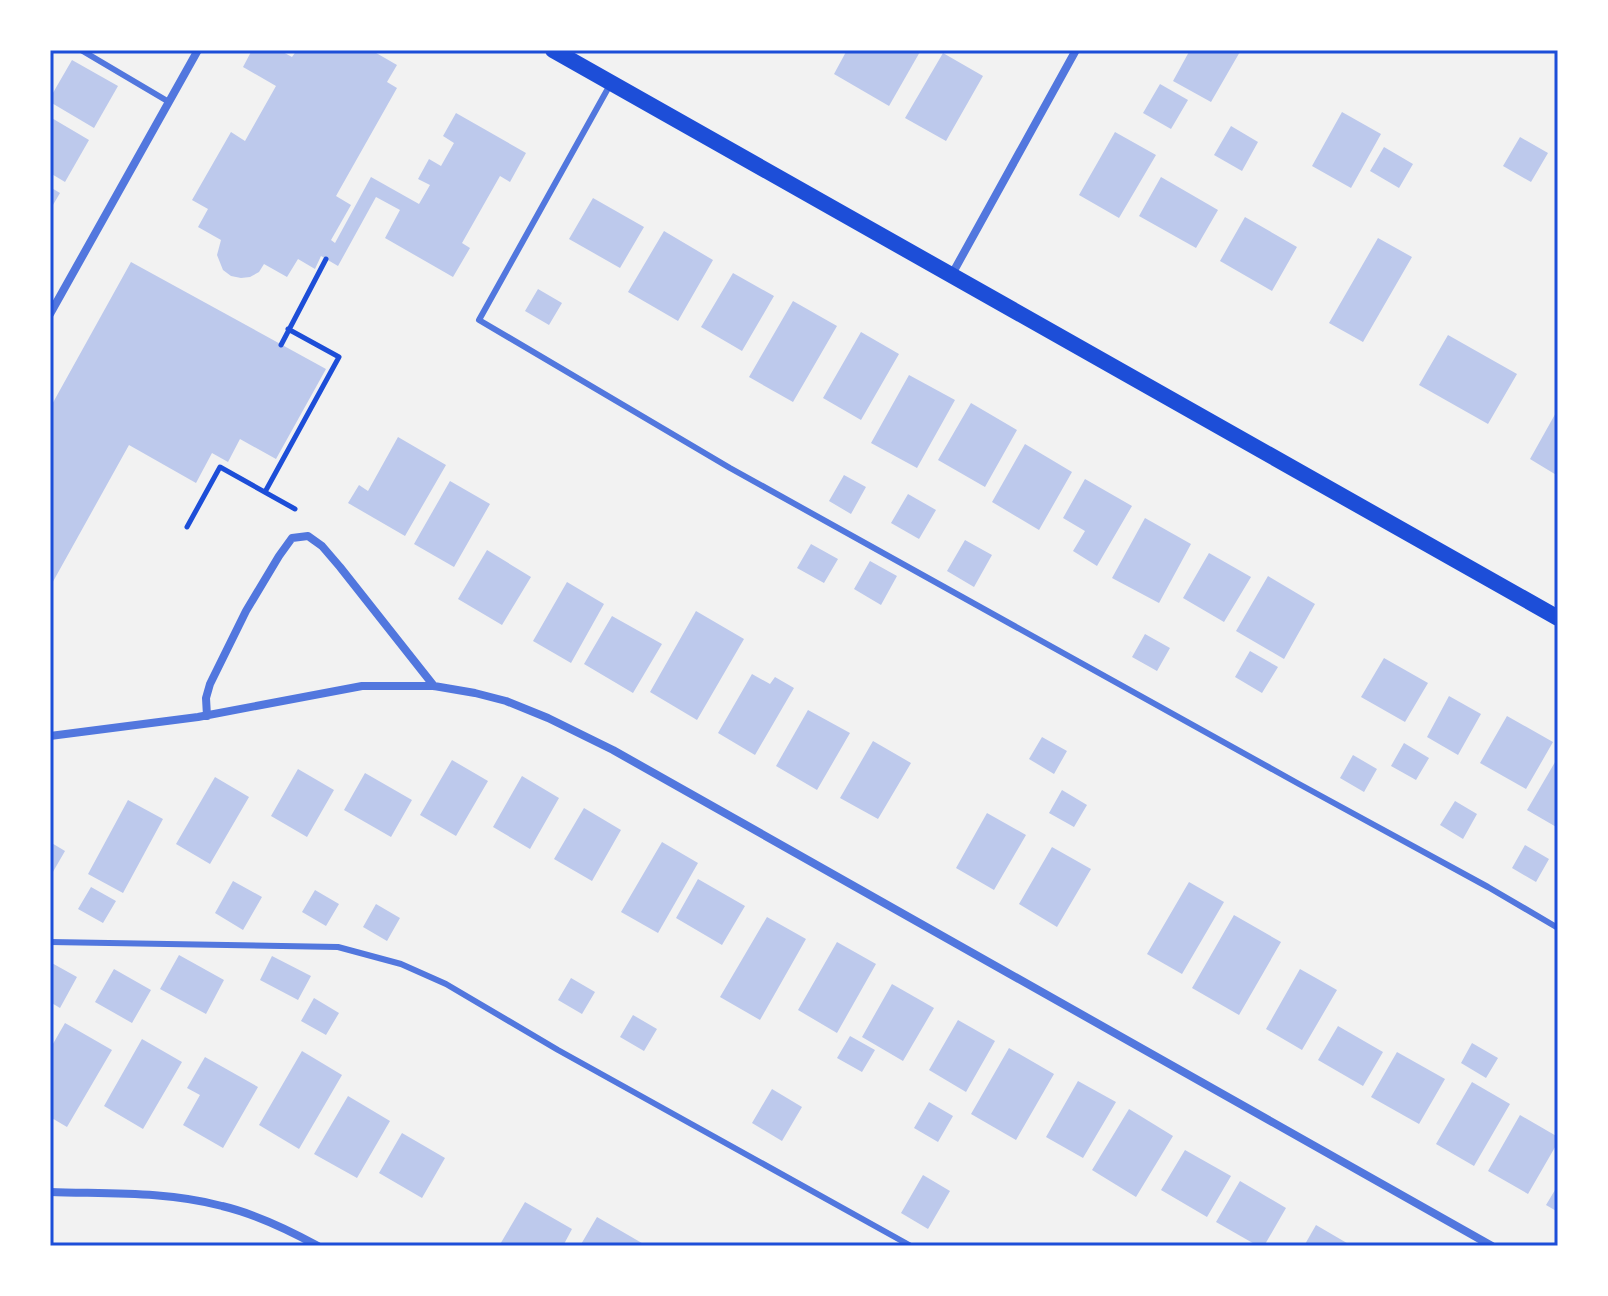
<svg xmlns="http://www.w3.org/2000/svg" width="1608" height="1296" viewBox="0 0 1608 1296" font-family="'PT Sans',sans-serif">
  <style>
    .building { fill: #bdc9ec }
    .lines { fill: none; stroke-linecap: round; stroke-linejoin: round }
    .path { stroke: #1d4ed8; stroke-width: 5 }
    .service { stroke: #5277de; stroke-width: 6 }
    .minor { stroke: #5277de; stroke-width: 8 }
    .secondary { stroke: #1d4ed8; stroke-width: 16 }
    .neatline { fill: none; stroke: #1d4ed8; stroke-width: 3 }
  </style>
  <rect width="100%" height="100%" fill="#f2f2f2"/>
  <path class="building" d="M252 50H279L292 57 297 50H371L397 65 387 82 397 88 336 196 351 205 331 240 335 243 371 177 419 204 430 185 418 179 429 159 441 166 454 143 443 136 456 113 526 153 510 182 500 176 462 243 470 248 453 277 385 238 400 210 376 197 338 266 321 256 315 269 298 259 287 277 264 264 259 272 250 277 241 278 231 276 223 270 217 255 221 240 198 227 208 209 192 200 231 132 245 141 276 86 243 67Z
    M847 50H921L889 106 834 74Z
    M1190 50H1241L1211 102 1173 81Z
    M943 53 983 76 946 141 905 118Z
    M72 60 118 86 94 128 50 102V98Z
    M1160 84 1188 100 1171 129 1143 113Z
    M1342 112 1381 134 1351 188 1312 166Z
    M50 117 89 140 65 182 50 173Z
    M1231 126 1258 142 1242 171 1214 155Z
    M1115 132 1156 155 1119 218 1079 195Z
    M1520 137 1548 153 1531 182 1503 166Z
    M1384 147 1413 164 1399 188 1370 171Z
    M1161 177 1218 210 1196 248 1139 216Z
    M50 187 60 193 50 210Z
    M593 198 644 227 620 268 569 239Z
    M1245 217 1297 247 1272 291 1220 261Z
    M664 231 713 260 678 321 628 292Z
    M1378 238 1412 257 1363 342 1329 323Z
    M131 262 326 369 276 459 240 439 228 462 212 453 196 483 129 445 50 587V408Z
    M733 273 774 296 742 351 701 327Z
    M538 289 562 303 549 325 525 311Z
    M793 301 837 326 793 402 749 377Z
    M861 332 899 354 861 420 823 398Z
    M1448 335 1517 374 1488 424 1419 385Z
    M909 375 955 400 917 468 871 443Z
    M971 403 1017 430 985 487 938 460Z
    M1558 409V476L1530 459Z
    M398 437 446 465 405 536 348 503 359 485 368 491Z
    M1025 444 1072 472 1039 530 992 502Z
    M844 475 866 487 851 514 829 501Z
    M1085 479 1132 506 1097 566 1073 551 1085 531 1063 518Z
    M450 481 490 504 454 567 414 544Z
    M908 494 936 510 919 539 891 523Z
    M1145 518 1191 544 1159 603 1112 578Z
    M965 540 992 555 974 587 947 571Z
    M811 544 838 559 824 583 797 568Z
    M487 550 531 577 502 625 458 599Z
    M1209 553 1251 577 1224 622 1183 598Z
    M870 561 897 576 881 605 854 589Z
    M1268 576 1315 604 1284 659 1236 631Z
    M567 582 604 604 571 663 533 641Z
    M696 611 744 639 697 720 650 692Z
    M612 616 662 644 633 693 584 664Z
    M1145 634 1170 648 1157 671 1132 657Z
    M1250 651 1278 667 1262 693 1235 677Z
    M1384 658 1428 683 1405 722 1361 697Z
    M752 674 770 684 775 677 794 688 755 755 718 733Z
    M1449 696 1481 714 1458 755 1427 737Z
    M808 710 850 733 817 790 776 766Z
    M1507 716 1553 742 1526 789 1480 763Z
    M1042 737 1067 751 1054 774 1029 759Z
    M873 741 911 763 878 819 840 798Z
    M1404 743 1429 758 1416 780 1391 766Z
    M1353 755 1377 769 1364 792 1340 778Z
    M1558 757V828L1527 810Z
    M452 760 488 781 456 836 420 815Z
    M298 769 334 790 307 837 271 816Z
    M365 773 412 800 391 837 344 810Z
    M522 776 559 798 530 849 493 827Z
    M215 777 249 797 210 864 176 844Z
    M1062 790 1087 805 1074 827 1049 813Z
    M128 800 163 819 123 893 88 874Z
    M1455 801 1477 814 1463 839 1440 825Z
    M584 808 621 830 592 881 554 859Z
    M987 813 1026 835 994 890 956 868Z
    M50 842 65 851 50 877Z
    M662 842 698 863 658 933 621 912Z
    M1525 845 1549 859 1536 882 1512 868Z
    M1052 847 1091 869 1057 927 1019 904Z
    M698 879 745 906 722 945 676 918Z
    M233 881 262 897 243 930 215 913Z
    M1189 882 1224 902 1182 974 1147 954Z
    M91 887 116 901 103 923 78 909Z
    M315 890 339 904 326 926 302 912Z
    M376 904 400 918 387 941 363 927Z
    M1234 915 1281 942 1239 1015 1192 988Z
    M767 917 806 939 760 1020 720 997Z
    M837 942 876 964 837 1033 798 1010Z
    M179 955 224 980 206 1014 160 989Z
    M272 956 311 976 298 1000 260 980Z
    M50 962 77 977 60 1008 50 1002Z
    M114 969 151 990 132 1023 95 1002Z
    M1300 969 1337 990 1302 1050 1266 1029Z
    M571 978 595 992 582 1014 558 1000Z
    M892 984 934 1008 903 1061 862 1037Z
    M314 998 339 1013 326 1035 301 1021Z
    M633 1015 657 1029 644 1051 620 1037Z
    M958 1020 995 1041 966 1092 929 1070Z
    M65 1023 112 1050 67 1127 50 1117V1049Z
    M1338 1026 1383 1052 1363 1086 1318 1060Z
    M850 1036 875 1050 862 1072 837 1058Z
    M142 1039 182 1062 143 1129 104 1106Z
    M1472 1043 1498 1058 1486 1078 1461 1063Z
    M1009 1048 1054 1074 1016 1140 971 1114Z
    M302 1051 342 1075 299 1149 259 1125Z
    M1397 1052 1445 1079 1419 1124 1371 1097Z
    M205 1057 258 1087 223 1148 183 1125 200 1095 187 1088Z
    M1078 1081 1116 1102 1083 1158 1046 1137Z
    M1472 1082 1510 1104 1474 1166 1436 1144Z
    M772 1089 802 1107 782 1141 752 1123Z
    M348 1096 390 1121 357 1178 314 1154Z
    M929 1102 953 1116 938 1142 914 1128Z
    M1129 1109 1173 1136 1136 1197 1092 1170Z
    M1520 1115 1558 1137V1142L1528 1194 1488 1171Z
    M402 1133 445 1158 422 1198 379 1173Z
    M1185 1150 1231 1176 1207 1217 1161 1190Z
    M923 1175 950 1191 928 1229 901 1213Z
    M1240 1181 1286 1208 1264 1246H1258L1216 1222Z
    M1558 1185V1212L1546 1205Z
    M525 1202 572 1229 563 1246H499Z
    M597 1217 647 1246H580Z
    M1316 1225 1352 1246H1304Z"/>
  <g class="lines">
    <path class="path" d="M281 345 326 259
      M265 492 339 357 288 329
      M187 527 220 467 295 509"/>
    <path class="service" d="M81 50 169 102
      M611 83 479 320 730 468 1299 784 1488 887 1558 928
      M50 942 338 947 401 964 446 984 558 1050 911 1246"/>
    <path class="minor" d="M951 276 1076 50
      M50 314 198 50
      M207 716 206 698 210 684 246 611 279 556 292 538 308 536 322 546 340 567 434 686
      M50 736 198 717 362 686H434L475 693 506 701 548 718 613 750 1492 1246
      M50 1192C107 1194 166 1191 222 1206 256 1214 287 1229 318 1246"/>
    <path class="secondary" d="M553 50 1558 618"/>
  </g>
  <rect width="1608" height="1296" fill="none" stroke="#ffffff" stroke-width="104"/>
  <rect x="52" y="52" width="1504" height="1192" class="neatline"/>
</svg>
